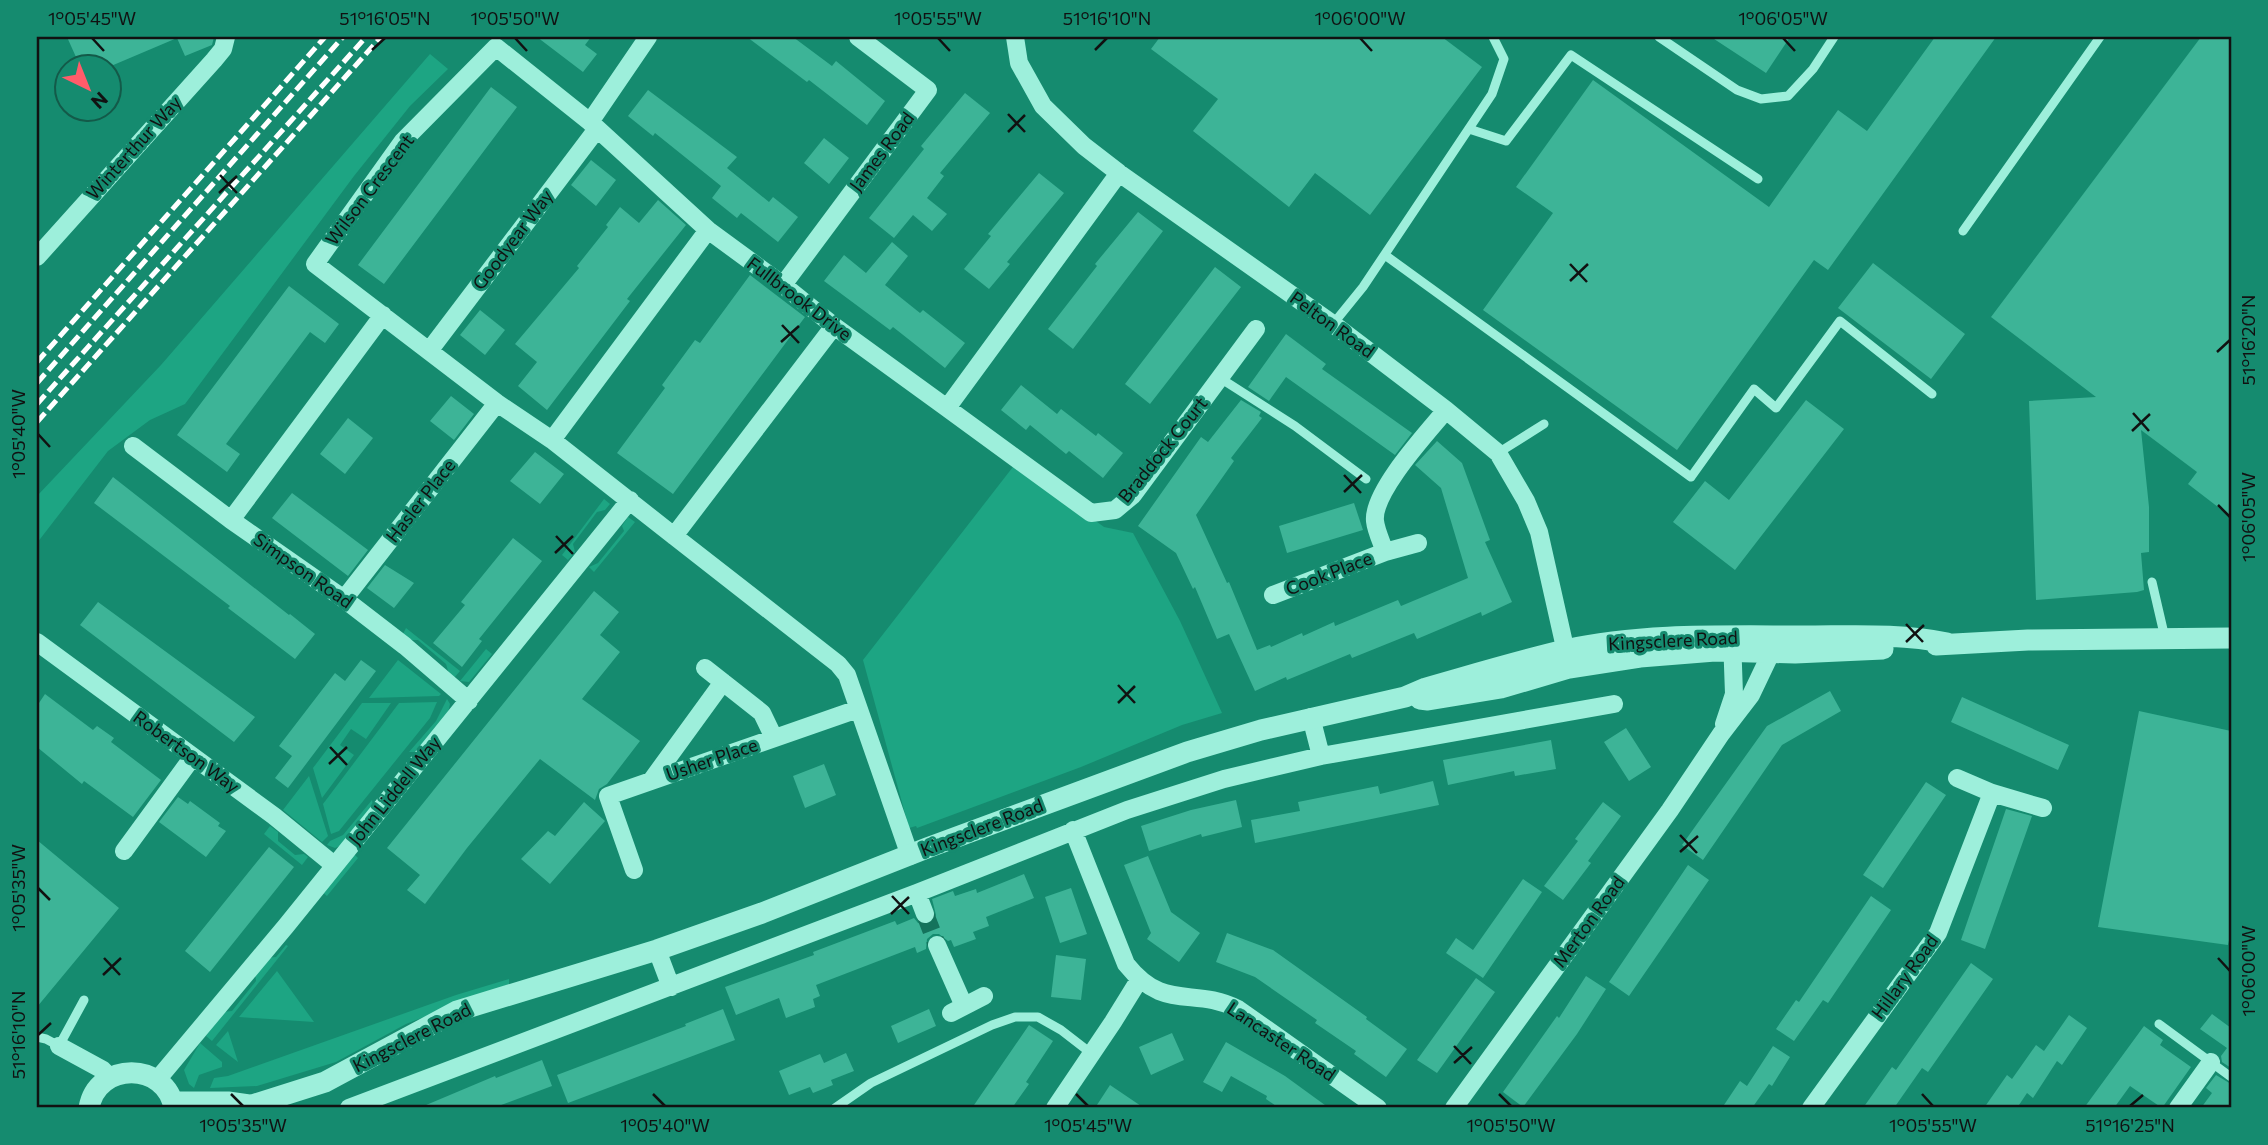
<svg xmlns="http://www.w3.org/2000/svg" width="2268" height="1145" viewBox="0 0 2268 1145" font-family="Commissioner,sans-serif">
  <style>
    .green { fill: #1da583 }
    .building { fill: #3db497 }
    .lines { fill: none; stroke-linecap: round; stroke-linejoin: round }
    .minor-tunnel { stroke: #14735c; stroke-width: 18; stroke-dasharray: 18 9; stroke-linecap: butt }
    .service { stroke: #9defdb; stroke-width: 9 }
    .minor { stroke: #9defdb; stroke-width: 18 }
    .tertiary { stroke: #9defdb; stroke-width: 21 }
    .rail { stroke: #fff; stroke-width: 5; stroke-dasharray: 12 5; stroke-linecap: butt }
    .ticks { fill: none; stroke: #111; stroke-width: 2.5 }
    .labels { text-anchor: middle; stroke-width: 6; stroke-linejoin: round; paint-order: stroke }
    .street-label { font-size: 18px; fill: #111; stroke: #158b6f }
    .neatline { fill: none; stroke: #111; stroke-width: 2.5 }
    .ticks-label { font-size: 18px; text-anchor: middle; fill: #111 }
  </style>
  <rect width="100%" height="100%" fill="#158b6f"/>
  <path class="green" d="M430 54 448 69 410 106 354 176 185 404 150 420 108 451 37 543V496L161 365Z
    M1016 463 1104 527 1133 533 1180 621 1222 713 1182 725 1081 767 917 828 916 826 909 828 863 660Z
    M604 499 610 504 605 510 597 512 573 544 575 552 568 560 562 555Z
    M628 517 635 522 594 572 589 567 598 563 624 531 622 526Z
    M406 628 460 671 454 678 449 674 446 664 418 640H409L402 636Z
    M486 649 492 654 469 682 460 681Z
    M398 660 441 694 439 696 369 698Z
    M447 699 450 704 448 713 419 752H409L436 721Z
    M437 702 430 718 339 831 331 834 323 804 399 703Z
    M362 703H391L366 739 351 729 340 745 354 755 322 798 313 768Z
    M309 776 328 836 322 842 283 810Z
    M372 800 373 806 340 846 335 848 327 845 330 841 343 835Z
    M270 826 278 832V841L295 855 304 854 308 857 302 865 264 834Z
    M352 852 358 858 327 896 321 891Z
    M286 945 288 946 212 1041 206 1036 222 1012 232 1011 256 981 255 973 266 958 276 957Z
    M277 971 314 1022 239 1017Z
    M509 979V984L406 1024 336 1062 257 1086 210 1088 214 1078 228 1076 456 995Z
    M228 1031 238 1062 216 1045Z
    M200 1043 222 1062V1067L199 1075 194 1088 189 1084 184 1070Z"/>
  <path class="building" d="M67 37H214L212 45 185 56 177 38 111 66H80Z
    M537 37H591L585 45 597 54 583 72Z
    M747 37H793L832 66 836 61 885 101 867 125 809 80 807 82Z
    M1160 37H1442L1482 67 1370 215 1315 173 1289 207 1193 131 1218 99 1151 49Z
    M1711 37H1790L1766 73Z
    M1935 37H1996L1828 270 1814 260 1677 450 1483 310 1553 213 1516 187 1593 80 1769 207 1838 110 1867 131Z
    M2201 37H2231V517L2188 484 2197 472 2141 430 2149 507V552L2141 553 2144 590 2137 592 2036 600 2029 401 2096 397 1991 317Z
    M491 87 517 107 384 284 358 265Z
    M648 90 737 157 727 168 769 202 773 197 798 217 778 242 741 213 737 218 712 198 721 186 655 133 653 136 628 116Z
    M965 93 990 113 940 173 944 176 927 198 947 214 932 231 913 215 894 238 869 218 924 149 921 146Z
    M824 138 849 158 829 184 804 163Z
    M591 160 616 180 596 206 571 185Z
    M1039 173 1064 193 1007 262 1010 264 989 289 964 269 991 236 988 234Z
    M658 200 686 225 627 299 630 301 547 410 518 386 537 362 515 344 579 268 577 266 608 227 606 225 620 207 639 223Z
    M1138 212 1163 231 1073 349 1048 329 1097 266 1095 264Z
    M892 242 908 256 885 285 920 313 923 310 965 343 945 368 893 327 890 330 824 281 844 255 866 273Z
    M1873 263 1965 334 1931 379 1838 308Z
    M1215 267 1241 287 1150 404 1125 384Z
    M750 275 805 317 673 494 617 453 665 388 662 385 695 340 700 343Z
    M289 286 339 324 325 343 310 332 226 444 240 454 227 472 177 435Z
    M480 310 505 330 485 355 460 335Z
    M1286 334 1326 364 1322 369 1412 433 1395 455 1286 377 1269 401 1248 387Z
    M1021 385 1057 414 1061 409 1096 436 1098 433 1123 453 1103 478 1069 451 1066 454 1030 425 1026 430 1001 410Z
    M451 396 474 414 454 440 430 421Z
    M1241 400 1261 412 1259 416 1262 418 1231 458 1234 461 1196 515 1227 583 1229 582 1257 650 1270 645 1271 647 1302 633 1303 636 1334 622 1335 626 1398 600 1401 606 1468 578 1441 488 1415 465 1437 441 1462 463 1490 540 1485 542 1512 602 1482 616 1481 612 1417 639 1414 633 1352 658 1350 654 1287 680 1286 677 1255 691 1229 634 1217 639 1195 587 1193 589 1176 553 1138 526 1201 437 1208 442Z
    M1806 400 1844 429 1735 570 1673 522 1705 481 1729 500Z
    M348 418 373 438 345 474 320 454Z
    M535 452 564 474 540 504 510 481Z
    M113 477 289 615 290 614 315 634 295 659 228 608 230 606 94 503Z
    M292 493 368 550 348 576 272 518Z
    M1354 503 1363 530 1287 553 1279 526Z
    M513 538 542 561 479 639 482 641 462 667 433 643 465 605 461 602Z
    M385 565 414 583 394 608 367 588Z
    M594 591 619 612 600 635 620 652 582 699 640 741 607 784 599 789 595 800 540 759 467 848 425 904 407 890 420 875 387 848Z
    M98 602 255 717 234 742 80 625Z
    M361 660 376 671 288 788 275 778 292 756 279 746 335 673 345 681Z
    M1830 691 1841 711 1782 745 1703 860 1682 845 1767 726Z
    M45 694 93 730 97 726 114 738 111 742 161 780 133 817 84 781 82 784 37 747V706Z
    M1962 697 2069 745 2058 770 1951 722Z
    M2139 711 2231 731V931L2228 945 2098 927Z
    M1626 728 1651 767 1629 781 1604 742Z
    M1551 740 1556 769 1515 776 1514 771 1448 785 1443 760Z
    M824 764 836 795 805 808 793 776Z
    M1433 781 1439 805 1255 843 1251 820 1300 811 1298 802 1378 786 1380 794Z
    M1926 782 1946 795 1883 888 1863 875Z
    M178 797 188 804 190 801 220 823 218 826 226 831 206 857 159 822Z
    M1236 800 1242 827 1202 837 1201 834 1149 851 1141 826 1191 810Z
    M584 802 605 821 550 884 521 859 548 831 555 836Z
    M1603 802 1621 816 1588 861 1591 863 1563 900 1544 886 1578 841 1575 839Z
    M2006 809 2032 816 1985 949 1961 940Z
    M37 840 119 908 37 1007Z
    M269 847 294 867 210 972 185 951Z
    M1148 856 1171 912 1200 933 1179 962 1147 939 1151 933 1124 865Z
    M1688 865 1709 880 1629 996 1609 982Z
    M1024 874 1034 898 986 917 989 926 973 932 976 939 954 947 951 940 948 941 939 934H933L927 939 926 949 917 953 915 947 816 985 820 996 813 999 815 1007 786 1018 779 998 736 1015 725 987 814 955 813 952 895 921 897 925 914 918 918 923 928 925 934 921 936 915 932 899 953 891 955 896 976 889 977 893Z
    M1523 879 1542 892 1483 978 1446 953 1456 938 1473 950Z
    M1071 888 1087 934 1060 943 1045 897Z
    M1871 896 1891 910 1828 1003 1823 1000 1794 1041 1776 1029 1796 1000 1799 1002Z
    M1227 933 1273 950 1367 1017 1366 1019 1407 1049 1386 1077 1354 1054 1356 1051 1315 1023 1317 1020 1255 977 1216 962Z
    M1056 955 1086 959 1081 1000 1051 997Z
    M1971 963 1993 979 1928 1072 1922 1068 1894 1108H1863L1892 1067 1896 1070Z
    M1586 976 1606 989 1577 1034 1523 1107 1503 1092 1557 1016 1559 1018Z
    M1476 978 1495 992 1437 1073 1417 1060Z
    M723 1009 735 1040 568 1103 557 1075 686 1026 685 1024Z
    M929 1009 936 1026 898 1043 891 1026Z
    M2212 1014 2231 1028V1068L2222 1062 2221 1056 2227 1048 2200 1029Z
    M2069 1015 2087 1028 2062 1065 2057 1061 2033 1098 2027 1093 2017 1108H1984L2007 1075 2012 1079 2036 1045 2044 1051Z
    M1029 1025 1053 1041 1026 1082 1029 1084 1012 1108H972Z
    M2144 1026 2163 1040 2160 1045 2191 1067 2162 1108 2130 1086 2114 1108H2084Z
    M1172 1033 1184 1060 1151 1075 1139 1047Z
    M1226 1042 1285 1076 1329 1108H1279L1266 1099 1267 1096 1231 1076 1222 1092 1203 1082Z
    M1773 1046 1790 1057 1772 1086 1769 1084 1752 1108H1722L1740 1081 1747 1086Z
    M846 1053 854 1071 831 1080 833 1085 813 1093 810 1087 789 1095 779 1071 820 1054 824 1063Z
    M542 1060 552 1086 493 1108H419L495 1076 496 1078Z
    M2216 1075 2231 1084V1108H2201L2212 1093 2206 1088Z
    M1110 1085 1144 1108H1095Z"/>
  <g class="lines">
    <path class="minor-tunnel" d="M925 914 937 945"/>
    <path class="service" d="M1659 37 1737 90 1761 99 1788 96 1813 69 1834 37
      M1469 129 1506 141 1571 55 1758 179
      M1963 231 2100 37
      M1385 255 1691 477 1754 389 1776 408 1840 321 1932 394
      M1333 324 1363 287 1492 94 1504 59 1493 37
      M1220 378 1295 426 1366 479
      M1498 453 1544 424
      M2152 582 2165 638
      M2159 1024 2231 1077
      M37 1037 46 1039 59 1046 84 1000
      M835 1108 871 1083 992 1025 1015 1017H1038L1061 1030 1092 1054"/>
    <path class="minor" d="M1015 37 1019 63 1043 106 1084 146 1119 173 1333 324 1446 410 1498 453 1526 501 1539 532 1568 661
      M590 122 648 37
      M37 257 214 60 223 49 226 37
      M783 285 928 90 858 37
      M834 326 674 536 552 440 497 403 315 264 403 141 496 47 590 122 708 230 783 285 834 326 947 408 1119 173
      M429 351 597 129
      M947 408 1091 513 1115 510 1133 495 1256 329
      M552 440 708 230
      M133 446 231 520 344 599 405 646 469 701
      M231 520 383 315
      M674 536 838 664 847 675 910 856
      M1385 552 1418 543
      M1273 595 1385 552C1382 543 1376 531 1375 521 1372 492 1427 433 1446 410
      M344 599 497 403
      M37 642 274 816 334 865
      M705 668 762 713 774 738
      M1311 717 1321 756
      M1724 724 1734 694 1732 638
      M1957 778 1992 793 2043 808
      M651 781 723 682
      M1073 830 1126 964C1165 1013 1193 986 1238 1009L1378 1108
      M124 851 192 758
      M634 870 608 796 858 709
      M917 893 925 914
      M937 945 964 1006
      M657 950 671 987
      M951 1013 984 996
      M59 1046 103 1070 110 1077
      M157 1080 286 926 630 500
      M349 1108 917 893 1127 810 1224 779 1321 756 1614 704
      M1055 1108 1113 1022 1139 980
      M1454 1108 1670 810 1721 734 1751 695 1771 653 1772 641
      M1811 1108 1938 933 1992 793
      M2178 1108 2211 1062"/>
    <path class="tertiary" d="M1936 645 2028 640 2231 638
      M1420 699 1428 700 1501 688 1569 668 1640 657 1715 651 1795 653 1883 649
      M173 1102H228L249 1105
      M89 1108C97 1061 166 1061 174 1108
      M243 1108 325 1082 457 1011 657 950 762 913 927 848 1187 752 1261 730 1405 697 1426 688C1472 675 1518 661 1565 650 1642 633 1725 636 1804 636 1852 636 1900 633 1947 643"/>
    <path class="rail" d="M37 362 325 37
      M37 383 343 37
      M37 404 366 37
      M37 422 381 37"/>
  </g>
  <path class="ticks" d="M92 38 104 51M515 38 527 51M938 38 950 51M1360 38 1372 51M1783 38 1795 51M372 50 385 38M1095 50 1107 38M1008 114 1025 132M1008 132 1025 115M220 175 237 193M219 193 237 176M1570 264 1587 282M1570 281 1588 264M782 325 799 343M781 342 799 326M2217 352 2230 340M2133 413 2149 431M2132 431 2150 414M38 434 50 447M1344 475 1361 493M1344 492 1362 475M2218 505 2230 517M556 536 573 554M555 553 573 536M1906 624 1923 642M1906 642 1924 625M1118 685 1135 703M1118 703 1135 686M330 747 347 765M329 764 347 747M1680 835 1697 853M1680 852 1698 836M38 888 50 900M892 896 909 914M891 914 909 897M104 958 120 975M2218 958 2230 971M103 975 121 958M38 1035 51 1023M1454 1046 1471 1064M1454 1063 1472 1047M231 1094 243 1106M653 1094 665 1106M1076 1094 1088 1106M1499 1094 1511 1106M1922 1094 1933 1106M2130 1106 2143 1095"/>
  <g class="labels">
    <g class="street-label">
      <text transform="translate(134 148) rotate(-48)" y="6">Winterthur Way</text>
      <text transform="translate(882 152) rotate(-53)" y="6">James Road</text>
      <text transform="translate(370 190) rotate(-53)" y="6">Wilson Crescent</text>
      <text transform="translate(513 240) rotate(-53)" y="6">Goodyear Way</text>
      <text transform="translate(799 299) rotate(37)" y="6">Fullbrook Drive</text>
      <text transform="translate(1332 325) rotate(36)" y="6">Pelton Road</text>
      <text transform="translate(1163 450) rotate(-51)" y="6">Braddock Court</text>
      <text transform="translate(421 501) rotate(-52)" y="6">Hasler Place</text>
      <text transform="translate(303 571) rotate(35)" y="6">Simpson Road</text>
      <text transform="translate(1329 574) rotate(-21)" y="6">Cook Place</text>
      <text transform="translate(1673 641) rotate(-3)" y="6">Kingsclere Road</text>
      <text transform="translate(186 752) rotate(36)" y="6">Robertson Way</text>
      <text transform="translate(712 760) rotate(-19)" y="6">Usher Place</text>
      <text transform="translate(395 791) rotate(-51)" y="6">John Liddell Way</text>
      <text transform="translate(982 828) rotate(-21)" y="6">Kingsclere Road</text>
      <text transform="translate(1589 922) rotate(-54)" y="6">Merton Road</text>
      <text transform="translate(1905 977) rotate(-54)" y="6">Hillary Road</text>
      <text transform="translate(412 1038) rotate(-27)" y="6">Kingsclere Road</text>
      <text transform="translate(1281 1042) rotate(34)" y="6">Lancaster Road</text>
    </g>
  </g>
  <rect width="2268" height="1145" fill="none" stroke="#158b6f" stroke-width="77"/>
  <g transform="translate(88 88) rotate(137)"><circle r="33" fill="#158b6f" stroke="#135a49" stroke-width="2"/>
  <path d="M0-5L12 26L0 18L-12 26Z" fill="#ff5c6a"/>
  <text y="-10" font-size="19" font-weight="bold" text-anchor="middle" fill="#111111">N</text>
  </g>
  <rect x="38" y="38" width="2192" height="1068" class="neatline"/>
  <g class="ticks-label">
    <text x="92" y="25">1°05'45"W</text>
    <text x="385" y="25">51°16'05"N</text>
    <text x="515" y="25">1°05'50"W</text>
    <text x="938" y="25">1°05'55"W</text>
    <text x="1107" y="25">51°16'10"N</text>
    <text x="1360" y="25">1°06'00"W</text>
    <text x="1783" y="25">1°06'05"W</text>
    <text transform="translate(2249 340) rotate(-90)" y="6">51°16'20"N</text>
    <text transform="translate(19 434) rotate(-90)" y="6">1°05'40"W</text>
    <text transform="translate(2249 517) rotate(-90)" y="6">1°06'05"W</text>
    <text transform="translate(19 888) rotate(-90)" y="6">1°05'35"W</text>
    <text transform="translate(2249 971) rotate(-90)" y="6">1°06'00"W</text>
    <text transform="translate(19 1035) rotate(-90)" y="6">51°16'10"N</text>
    <text x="243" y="1132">1°05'35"W</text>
    <text x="665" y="1132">1°05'40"W</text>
    <text x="1088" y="1132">1°05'45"W</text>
    <text x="1511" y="1132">1°05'50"W</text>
    <text x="1933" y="1132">1°05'55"W</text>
    <text x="2130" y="1132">51°16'25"N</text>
  </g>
</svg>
